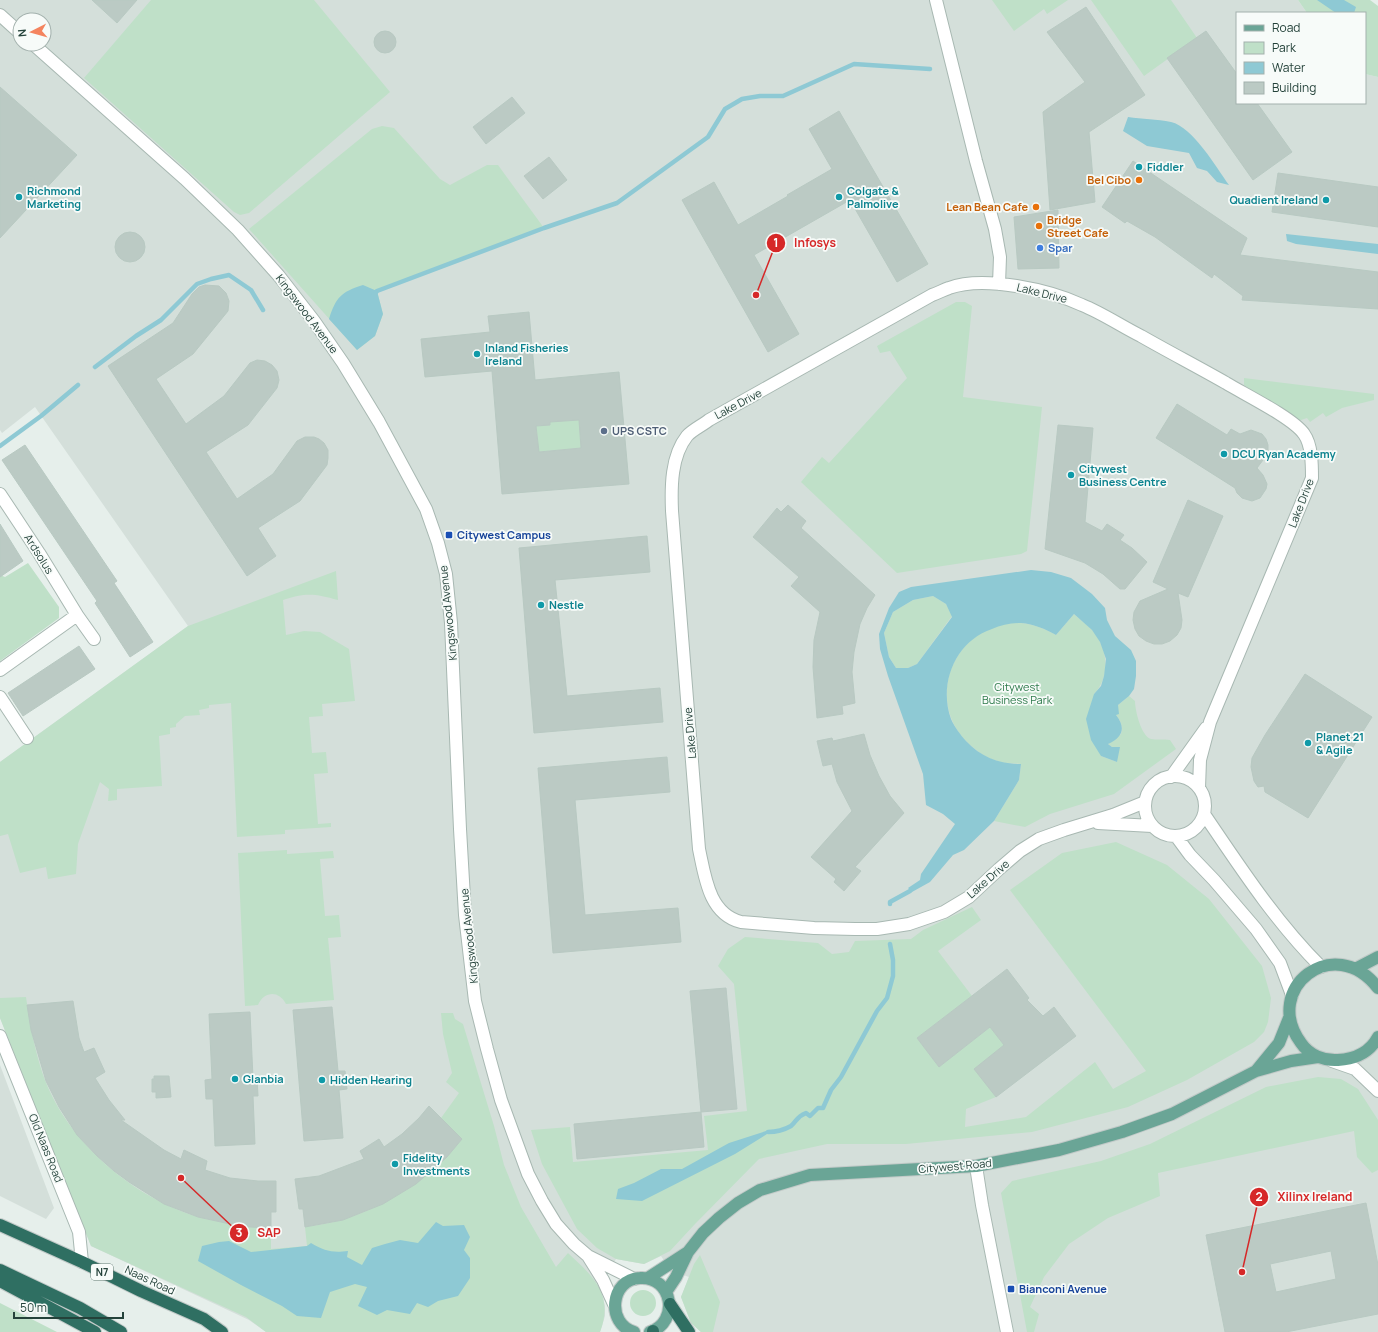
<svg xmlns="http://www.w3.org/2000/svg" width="1378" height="1332" viewBox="0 0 1378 1332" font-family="Manrope,sans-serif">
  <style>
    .built { fill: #d4dfda; fill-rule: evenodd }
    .green { fill: #bfe0c8 }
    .water { fill: #8ec9d4; fill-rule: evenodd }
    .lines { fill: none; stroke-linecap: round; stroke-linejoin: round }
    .stream { stroke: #8ec9d4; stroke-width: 4.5 }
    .building { fill: #bbcac4; stroke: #b8c9c2; fill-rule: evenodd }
    .minor-casing { stroke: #a8b8b2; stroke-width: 14 }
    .major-casing { stroke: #c2cac8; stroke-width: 14 }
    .highway-casing { stroke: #c2cac8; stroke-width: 14 }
    .minor { stroke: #fff; stroke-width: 12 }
    .major { stroke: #6aa596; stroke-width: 12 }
    .highway { stroke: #2f6f62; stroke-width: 12 }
    .culture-dot { fill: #0f9aa8; stroke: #f7fbf9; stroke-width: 1.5 }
    .food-dot { fill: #e8710a; stroke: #f7fbf9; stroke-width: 1.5 }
    .shop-dot { fill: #3f7fe0; stroke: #f7fbf9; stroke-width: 1.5 }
    .service-dot { fill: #5c6f8a; stroke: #f7fbf9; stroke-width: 1.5 }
    .transit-dot { fill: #1a4fb4; stroke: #f7fbf9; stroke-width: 1.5 }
    .labels { text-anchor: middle; stroke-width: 3.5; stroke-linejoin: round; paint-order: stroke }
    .shield { fill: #f7fbf9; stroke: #637a73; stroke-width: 1 }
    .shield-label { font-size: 10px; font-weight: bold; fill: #24423a }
    .culture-label { font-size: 11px; font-weight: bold; fill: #0d838f; stroke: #f7fbf9; text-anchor: start }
    .food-label { font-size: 11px; font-weight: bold; fill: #c56008; stroke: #f7fbf9; text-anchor: end }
    .shop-label { font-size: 11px; font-weight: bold; fill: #366cbe; stroke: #f7fbf9; text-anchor: start }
    .street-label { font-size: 11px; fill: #24423a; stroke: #f7fbf9 }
    .service-label { font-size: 11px; font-weight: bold; fill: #4e5e75; stroke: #f7fbf9; text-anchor: start }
    .transit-label { font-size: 11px; font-weight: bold; fill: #164399; stroke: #f7fbf9; text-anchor: start }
    .park-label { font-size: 11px; fill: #2d7a4b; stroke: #f7fbf9 }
    .leader { fill: none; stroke: #d62828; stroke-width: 1.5 }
    .callout-dot { fill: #d62828; stroke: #f7fbf9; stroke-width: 1.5 }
    .mark-label { font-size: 12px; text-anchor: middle; font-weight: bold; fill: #fff }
    .callout-label { font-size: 12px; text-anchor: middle; font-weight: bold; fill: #d62828; stroke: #f7fbf9; stroke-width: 3.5; stroke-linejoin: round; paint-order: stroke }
  </style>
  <rect width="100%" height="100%" fill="#e6efeb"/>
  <path class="built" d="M0 0H1298L1307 13H1237V103H1365V74L1378 77V1332H701L691 1323 681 1297 689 1277 678 1273 667 1265 661 1256 644 1264 616 1259 606 1275 596 1283 601 1291 605 1306V1316L600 1332H266L249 1320 91 1246 0 1018V762L188 626 35 407 2 433 0 430ZM20 20H44V44H20Z
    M0 1065 54 1208 46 1219 0 1196Z"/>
  <path class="green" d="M151 0H314L390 92 249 213 240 215 234 212 84 78Z
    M992 0H1068L1047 14 1044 9 1014 31Z
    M1091 0H1171L1197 38 1144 76Z
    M1298 0H1370L1378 6V77L1365 74V13H1307Z
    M382 126 394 128 440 179 450 185 487 165H498L544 228 377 291 383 314 375 336 357 350 249 229 372 129Z
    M956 302H965L972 306 963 397 1042 407 1027 551 1021 554 897 573 801 482 822 457 829 463 907 378 890 351 880 353 877 346Z
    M1244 378 1374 394V400L1342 408 1326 417 1323 413 1310 422 1307 418 1298 421 1244 385Z
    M582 419 580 435 581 448 536 452 538 440 536 426 550 425V422Z
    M28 563 59 607V618L0 661V575L5 577Z
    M336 571 338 600C316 594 306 592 283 600L286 635 304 631 320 632 349 649 355 701 322 704 323 716 309 717 312 753 326 752 328 773 314 774 318 824 331 823V827L285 830V834L237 837 231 703 209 705V708L199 710 200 715 185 716 176 724V727L170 728V734L159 736 162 786 117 789V800L108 801 109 789 100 782 78 844 76 874 48 879 46 867 20 873 8 834 0 836V762L188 626Z
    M933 596 946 604 952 616 917 664 908 668H896L889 657 884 633 893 612 913 600Z
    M1074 614C1080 620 1088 625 1093 631 1108 649 1111 676 1094 694L1101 756 1117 762 1112 747 1108 744 1121 734C1123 726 1121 721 1116 715L1118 705 1129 696 1135 701C1135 710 1141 736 1151 739 1156 740 1164 739 1170 740L1176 749 1114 794 1050 814 1025 827 994 821 1019 780 1021 764C1013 763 1005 764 997 761 983 757 974 749 964 739 923 693 960 619 1021 623 1034 624 1045 629 1056 635Z
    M1116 842 1167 865 1209 899 1262 966 1271 998 1268 1022 1264 1032 1254 1042 1187 1080 1128 1107 1032 1132 906 1144H827L759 1159 695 1224 670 1251 644 1264 616 1259 597 1248 577 1229 542 1164 531 1130 570 1127 573 1162 708 1150 704 1116 747 1111 734 984 718 966 728 949 745 937 818 943 832 954 849 952 855 941 911 939 923 930 972 907 981 920 938 951 972 996 917 1038 939 1067 990 1027 1004 1045 975 1069 996 1097 966 1109 965 1127 1026 1117 1095 1062 1113 1089 1146 1071 1010 890 1062 853Z
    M287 850V854L333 851 334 858 320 859 325 916 339 915 341 937 328 938 334 1000 286 1004C279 990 264 991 258 1005L245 1006 238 853Z
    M26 997C30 1025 35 1053 45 1080 69 1143 135 1199 199 1217 223 1224 247 1226 271 1228V1249L307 1246 305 1227C318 1225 332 1223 345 1219 392 1204 430 1177 462 1139L441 1118 459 1093 446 1082 452 1073 443 1034 441 1013H453L455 1019 463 1024 494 1126 504 1165 521 1207 556 1267 568 1253C594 1277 614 1295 600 1332H266L246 1317 91 1246 0 1018V998Z
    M1318 1077 1341 1079 1358 1089 1378 1120V1170L1372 1173 1357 1157 1354 1131 1158 1173 1160 1196 1108 1218 1069 1244 1044 1277 1030 1307 1039 1314 1034 1332H1027L1001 1193 1012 1181 1101 1161 1150 1144 1266 1087Z
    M700 1255 720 1302 713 1332H701L691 1323 681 1297 694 1264Z
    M630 1303a13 13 0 1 1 26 0a13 13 0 1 1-26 0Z
    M0 1303 57 1332H0Z"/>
  <path class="water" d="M1317 0H1344L1356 7 1354 13H1336Z
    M1128 117C1142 119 1157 119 1171 122 1193 127 1216 167 1229 185L1217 182 1207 171 1197 168 1189 153 1147 146 1123 131Z
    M1286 234 1378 244V254L1296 244 1287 241Z
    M363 285 377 291 383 314 375 336 357 350 329 319C336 297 341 292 363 285Z
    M1031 570 1051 572 1071 578 1092 594 1105 608 1107 620 1115 636 1131 650 1136 661V676L1134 689 1129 696 1118 705 1119 714 1116 715C1126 727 1123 738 1108 744L1112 747H1120L1117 762 1101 756 1091 740 1086 719 1094 694 1101 686 1104 676 1106 659 1100 642 1092 630 1074 614 1056 635C1045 629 1034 624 1021 623 1011 623 1001 625 992 629 956 641 938 683 951 719 955 728 960 734 966 741 981 757 999 764 1021 764L1019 780 994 821 964 850 953 855 930 882 912 892 908 888 920 880 921 874 955 824 943 814 926 805 923 774 888 676 880 649 879 634 889 608 899 592 911 587ZM933 596 946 604 952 617 917 664 908 668H896L889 657 884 633 893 612 913 600Z
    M766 1131 768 1132 767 1134 735 1154 642 1201 616 1199 618 1189 634 1183 661 1169H682L729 1143Z
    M436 1222 443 1226 464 1225 470 1237 464 1250 470 1258V1278L458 1296 438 1301 428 1307 417 1303 410 1314 387 1310 377 1315 358 1306 367 1287 355 1284 330 1292 321 1318 297 1316 282 1306 241 1285 198 1261 202 1246 219 1242 229 1241 251 1252 307 1246 311 1243C325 1251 332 1253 348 1251L347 1257 362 1265 372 1248 385 1244 400 1240 418 1243Z"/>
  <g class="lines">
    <path class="stream" d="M373 296 377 291 544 228 617 203 708 137 725 109 742 99 760 96H783L854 64 930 69
      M95 367 136 336 161 320 197 284 211 279 229 275 251 290 263 310
      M0 446 41 416 78 385
      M890 904V902L910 891
      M768 1132C775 1132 784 1130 791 1126 797 1121 796 1117 806 1113L810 1116 818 1108H823L831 1090 841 1077 877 1011 887 998 893 976V960L890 944"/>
  </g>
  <path class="building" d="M92 0H137L117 23Z
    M1086 7 1145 95 1089 132 1095 202 1050 210 1043 112 1085 82 1047 32Z
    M1206 31 1237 74V103H1257L1292 152 1253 180 1167 58Z
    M374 42a11 11 0 1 1 22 0a11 11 0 1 1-22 0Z
    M0 87 77 155 0 238Z
    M512 97 525 113 486 144 473 127Z
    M839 111 928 264 897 282 850 200 754 255 799 334 768 352 682 200 714 182 738 225 788 196 787 195 832 169 809 129Z
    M549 157 567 180 543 199 524 176Z
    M1133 161 1247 238 1240 255 1378 272V309L1242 300 1243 296 1214 274 1212 278 1155 237 1127 221 1125 223 1102 207Z
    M1278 173 1378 187V227L1272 212Z
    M1058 210 1059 268 1018 269 1014 217Z
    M115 247a15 15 0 1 1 30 0a15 15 0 1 1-30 0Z
    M205 285 219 286 226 293 229 301 228 311 193 354 156 379 186 424 224 396 250 363 257 360 265 361 272 365 277 371 279 380 277 388 248 425 206 452 237 499 273 474 297 441 305 437H314L319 439 324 443 328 450V458L327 465 300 501 258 528 276 556 247 576 108 366 173 323 192 294 199 287Z
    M529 312 535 380 619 372 629 484 502 494 492 371 425 377 421 339 490 332 488 316ZM579 420 581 448 539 452 536 426 550 425V422Z
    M1177 404 1227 435 1231 429 1240 434 1251 430 1262 434 1266 439 1268 445V451L1266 456 1257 468 1263 475 1267 484 1266 489 1260 498 1252 501 1242 498 1237 493 1235 488 1156 438Z
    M1058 425 1093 428 1085 522 1102 531 1107 524 1124 535 1120 540 1132 548 1147 562 1125 589H1120L1103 574 1085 563 1045 549Z
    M25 445 117 581 114 583 153 642 130 657 95 603 97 601 2 460Z
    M1188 500 1223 516 1188 597 1178 593 1182 620 1181 628 1177 635 1170 641 1162 644H1154L1146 641 1139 636 1135 629 1133 620 1134 612 1140 601 1168 589 1153 582Z
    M788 505 806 521 801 528 875 595 867 608 860 624 854 652 852 672 855 703 842 706 843 714 817 718 813 667 814 640 820 612 791 586 799 577 753 537 777 508 781 512Z
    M0 524 23 561 0 577Z
    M647 536 650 572 555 580 567 696 660 688 663 722 534 733 519 548Z
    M79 646 95 669 23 716 8 693Z
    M1305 674 1372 717 1308 818 1265 792 1264 786 1258 787 1254 781 1251 767 1252 758 1265 735Z
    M864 734 870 755 879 776 890 796 904 813 855 867 861 871 844 891 834 882 836 879 811 857 852 811 837 782 832 764 823 766 817 741 832 738 833 741Z
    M667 757 670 792 575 800 585 915 678 908 681 942 553 953 538 768Z
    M1007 969 1029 998 1027 1000 1043 1016 1054 1007 1076 1036 996 1097 974 1069 1004 1045 990 1027 939 1067 917 1038Z
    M726 988 737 1109 701 1112 690 991Z
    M73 1001 79 1038 84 1052 94 1048 105 1072 95 1078 109 1100 125 1120H121L164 1150 181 1159 184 1150 207 1161 205 1170 230 1178 258 1181H276V1212H271V1228L250 1227 230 1224 198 1217 164 1204 129 1182 114 1171 97 1156 77 1135 59 1107 46 1081 31 1030 27 1005Z
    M332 1007 338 1071H345L347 1089 339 1090 343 1138 304 1141 293 1010Z
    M250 1012 253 1078H257L258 1096H253L255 1144 215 1146 213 1099H206L205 1080 212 1079 209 1014Z
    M154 1076H169L171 1097 156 1098V1092H152V1079H154Z
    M429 1106 462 1139 447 1157 416 1184 383 1204 343 1220 305 1227 303 1209H299L295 1179 319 1176 364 1159 360 1151 379 1139 384 1147 402 1134 419 1118Z
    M701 1112 704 1147 577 1159 574 1124Z
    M1366 1203 1378 1265V1314L1286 1332H1225L1206 1235ZM1331 1251 1336 1279 1276 1292 1270 1264Z"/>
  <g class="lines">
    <g class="minor-casing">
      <path id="minor" d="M936 0 976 161 995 229 1000 257 999 284
        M0 15 20 33
        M33 44 185 179 238 230 279 276 314 321 343 363 379 422 426 509 438 543 446 574 451 623 460 829 465 915 475 1001 487 1049 501 1100 528 1174 542 1201 556 1224 574 1244 588 1256 634 1279
        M0 494 39 553 77 615
        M0 670 77 615 94 639
        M0 697 27 738
        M1145 806a30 30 0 1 1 60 0a30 30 0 1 1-60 0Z
        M1171 777 1206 728
        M1145 802 1113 815 1064 830 1039 839 1020 851 999 869 969 897 944 912 909 924 877 929H855L814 928 741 922C709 914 705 877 699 849L672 511C671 487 671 456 687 436 692 430 703 425 709 420L932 295C938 293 943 290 949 288 984 275 1049 290 1082 305 1102 313 1121 326 1141 336 1169 352 1198 367 1226 383 1244 394 1293 418 1304 434 1312 445 1312 465 1312 478L1210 722 1200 760 1199 788
        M1204 814C1240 867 1275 921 1321 967
        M1098 823 1152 826
        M1176 836 1190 855 1214 880 1256 929 1280 963 1292 995
        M0 1036 79 1232 82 1262
        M1332 1061 1355 1069 1378 1091
        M976 1166 982 1205 1007 1332
        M588 1256 603 1280 614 1304"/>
    </g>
    <g class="major-casing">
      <path id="major" d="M1357 968 1378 957
        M1378 988C1334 931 1261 989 1301 1043 1309 1055 1324 1061 1338 1060 1355 1059 1370 1052 1378 1037
        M1256 1071 1279 1043 1289 1018
        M648 1278 688 1252
        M666 1292 676 1277 688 1252 703 1233 719 1218 738 1203 760 1190 810 1175 976 1166 1059 1150 1122 1132 1172 1114 1256 1071 1291 1061 1318 1057
        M634 1332C606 1324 610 1279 640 1278 673 1276 680 1322 650 1332"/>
    </g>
    <g class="highway-casing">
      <path id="highway" d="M0 1225 82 1262 141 1291 204 1319 222 1332
        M0 1270 80 1308 121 1332
        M0 1281 95 1332
        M670 1304 689 1332
        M653 1331V1332"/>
    </g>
    <use href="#minor" class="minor"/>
    <use href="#major" class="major"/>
    <use href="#highway" class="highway"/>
  </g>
  <g class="culture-dot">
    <circle cx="1139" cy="167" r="4"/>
    <circle cx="19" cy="197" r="4"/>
    <circle cx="839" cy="197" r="4"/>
    <circle cx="1326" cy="200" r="4"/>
    <circle cx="477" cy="354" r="4"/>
    <circle cx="1224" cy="454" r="4"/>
    <circle cx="1071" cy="475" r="4"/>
    <circle cx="541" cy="605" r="4"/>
    <circle cx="1308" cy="743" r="4"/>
    <circle cx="235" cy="1079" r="4"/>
    <circle cx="322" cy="1080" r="4"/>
    <circle cx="395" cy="1164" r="4"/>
  </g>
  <g class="food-dot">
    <circle cx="1139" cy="180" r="4"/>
    <circle cx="1036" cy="207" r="4"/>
    <circle cx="1039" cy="226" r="4"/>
  </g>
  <circle class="shop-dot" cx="1040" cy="248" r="4"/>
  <circle class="service-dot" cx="604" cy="431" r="4"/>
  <g class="transit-dot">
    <rect x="445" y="531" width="8" height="8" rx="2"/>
    <rect x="1007" y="1285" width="8" height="8" rx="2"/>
  </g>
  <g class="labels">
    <rect class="shield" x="91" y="1264" width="22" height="16" rx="3"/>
    <g class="shield-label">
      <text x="102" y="1276">N7</text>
    </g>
    <g class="culture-label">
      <text x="1147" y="171">Fiddler</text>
      <text x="27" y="195">Richmond<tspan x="27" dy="13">Marketing</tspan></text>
      <text x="847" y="195">Colgate &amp;<tspan x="847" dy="13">Palmolive</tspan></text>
      <text x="1318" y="204" text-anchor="end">Quadient Ireland</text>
      <text x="485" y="352">Inland Fisheries<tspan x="485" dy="13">Ireland</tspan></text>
      <text x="1232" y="458">DCU Ryan Academy</text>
      <text x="1079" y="473">Citywest<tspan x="1079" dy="13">Business Centre</tspan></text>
      <text x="549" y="609">Nestle</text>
      <text x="1316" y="741">Planet 21<tspan x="1316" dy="13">&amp; Agile</tspan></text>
      <text x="243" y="1083">Glanbia</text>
      <text x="330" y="1084">Hidden Hearing</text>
      <text x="403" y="1162">Fidelity<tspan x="403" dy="13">Investments</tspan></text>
    </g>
    <g class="food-label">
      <text x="1131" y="184">Bel Cibo</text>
      <text x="1028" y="211">Lean Bean Cafe</text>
      <text x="1047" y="224" text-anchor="start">Bridge<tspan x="1047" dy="13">Street Cafe</tspan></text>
    </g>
    <g class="shop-label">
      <text x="1048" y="252">Spar</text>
    </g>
    <g class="street-label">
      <text transform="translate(1042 293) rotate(14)" y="4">Lake Drive</text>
      <text transform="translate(307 314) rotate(53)" y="4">Kingswood Avenue</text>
      <text transform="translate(738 404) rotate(-28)" y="4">Lake Drive</text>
      <text transform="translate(1301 503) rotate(-69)" y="4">Lake Drive</text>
      <text transform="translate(39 554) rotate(58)" y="4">Ardsolus</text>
      <text transform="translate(448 613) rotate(-96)" y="4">Kingswood Avenue</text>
      <text transform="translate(690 733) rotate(-95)" y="4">Lake Drive</text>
      <text transform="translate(988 879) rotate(-41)" y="4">Lake Drive</text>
      <text transform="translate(469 936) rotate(-96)" y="4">Kingswood Avenue</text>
      <text transform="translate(46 1148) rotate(68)" y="4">Old Naas Road</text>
      <text transform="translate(955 1166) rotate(-5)" y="4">Citywest Road</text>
      <text transform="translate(150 1280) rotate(25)" y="4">Naas Road</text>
    </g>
    <g class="service-label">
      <text x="612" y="435">UPS CSTC</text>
    </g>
    <g class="transit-label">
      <text x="457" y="539">Citywest Campus</text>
      <text x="1019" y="1293">Bianconi Avenue</text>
    </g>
    <g class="park-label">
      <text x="1017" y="691">Citywest<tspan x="1017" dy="13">Business Park</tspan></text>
    </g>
  </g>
  <path class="leader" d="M756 295L776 243M1242 1272L1259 1197M181 1178L239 1233"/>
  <g class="callout-dot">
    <circle cx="756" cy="295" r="4"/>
    <circle cx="1242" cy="1272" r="4"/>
    <circle cx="181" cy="1178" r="4"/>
    <circle cx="776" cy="243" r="10"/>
    <circle cx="1259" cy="1197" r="10"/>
    <circle cx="239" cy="1233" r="10"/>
  </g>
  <g class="mark-label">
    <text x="776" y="247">1</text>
    <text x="1259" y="1201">2</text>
    <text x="239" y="1237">3</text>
  </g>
  <g class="callout-label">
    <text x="815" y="247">Infosys</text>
    <text x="1315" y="1201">Xilinx Ireland</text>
    <text x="269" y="1237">SAP</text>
  </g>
  <rect x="1236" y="12" width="130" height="92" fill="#f7fbf9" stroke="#a3b1ad"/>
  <rect x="1244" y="25" width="20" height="6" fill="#6aa596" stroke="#a3b1ad"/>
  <text x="1272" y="32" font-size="12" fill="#24423a">Road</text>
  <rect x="1244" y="42" width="20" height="12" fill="#bfe0c8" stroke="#a3b1ad"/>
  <text x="1272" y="52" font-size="12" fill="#24423a">Park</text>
  <rect x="1244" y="62" width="20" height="12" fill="#8ec9d4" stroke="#a3b1ad"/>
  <text x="1272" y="72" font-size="12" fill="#24423a">Water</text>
  <rect x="1244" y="82" width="20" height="12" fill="#bbcac4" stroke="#a3b1ad"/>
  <text x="1272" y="92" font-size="12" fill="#24423a">Building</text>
  <g transform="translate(32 32) rotate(264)"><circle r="19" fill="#f7fbf9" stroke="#a3b1ad"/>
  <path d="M0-3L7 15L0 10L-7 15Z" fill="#f4845f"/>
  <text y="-6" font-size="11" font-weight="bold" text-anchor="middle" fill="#24423a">N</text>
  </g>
  <path d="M14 1312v6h109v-6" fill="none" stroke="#24423a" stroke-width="2"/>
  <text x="20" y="1312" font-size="12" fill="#24423a" stroke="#f7fbf9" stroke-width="3" paint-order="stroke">50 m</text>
</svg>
